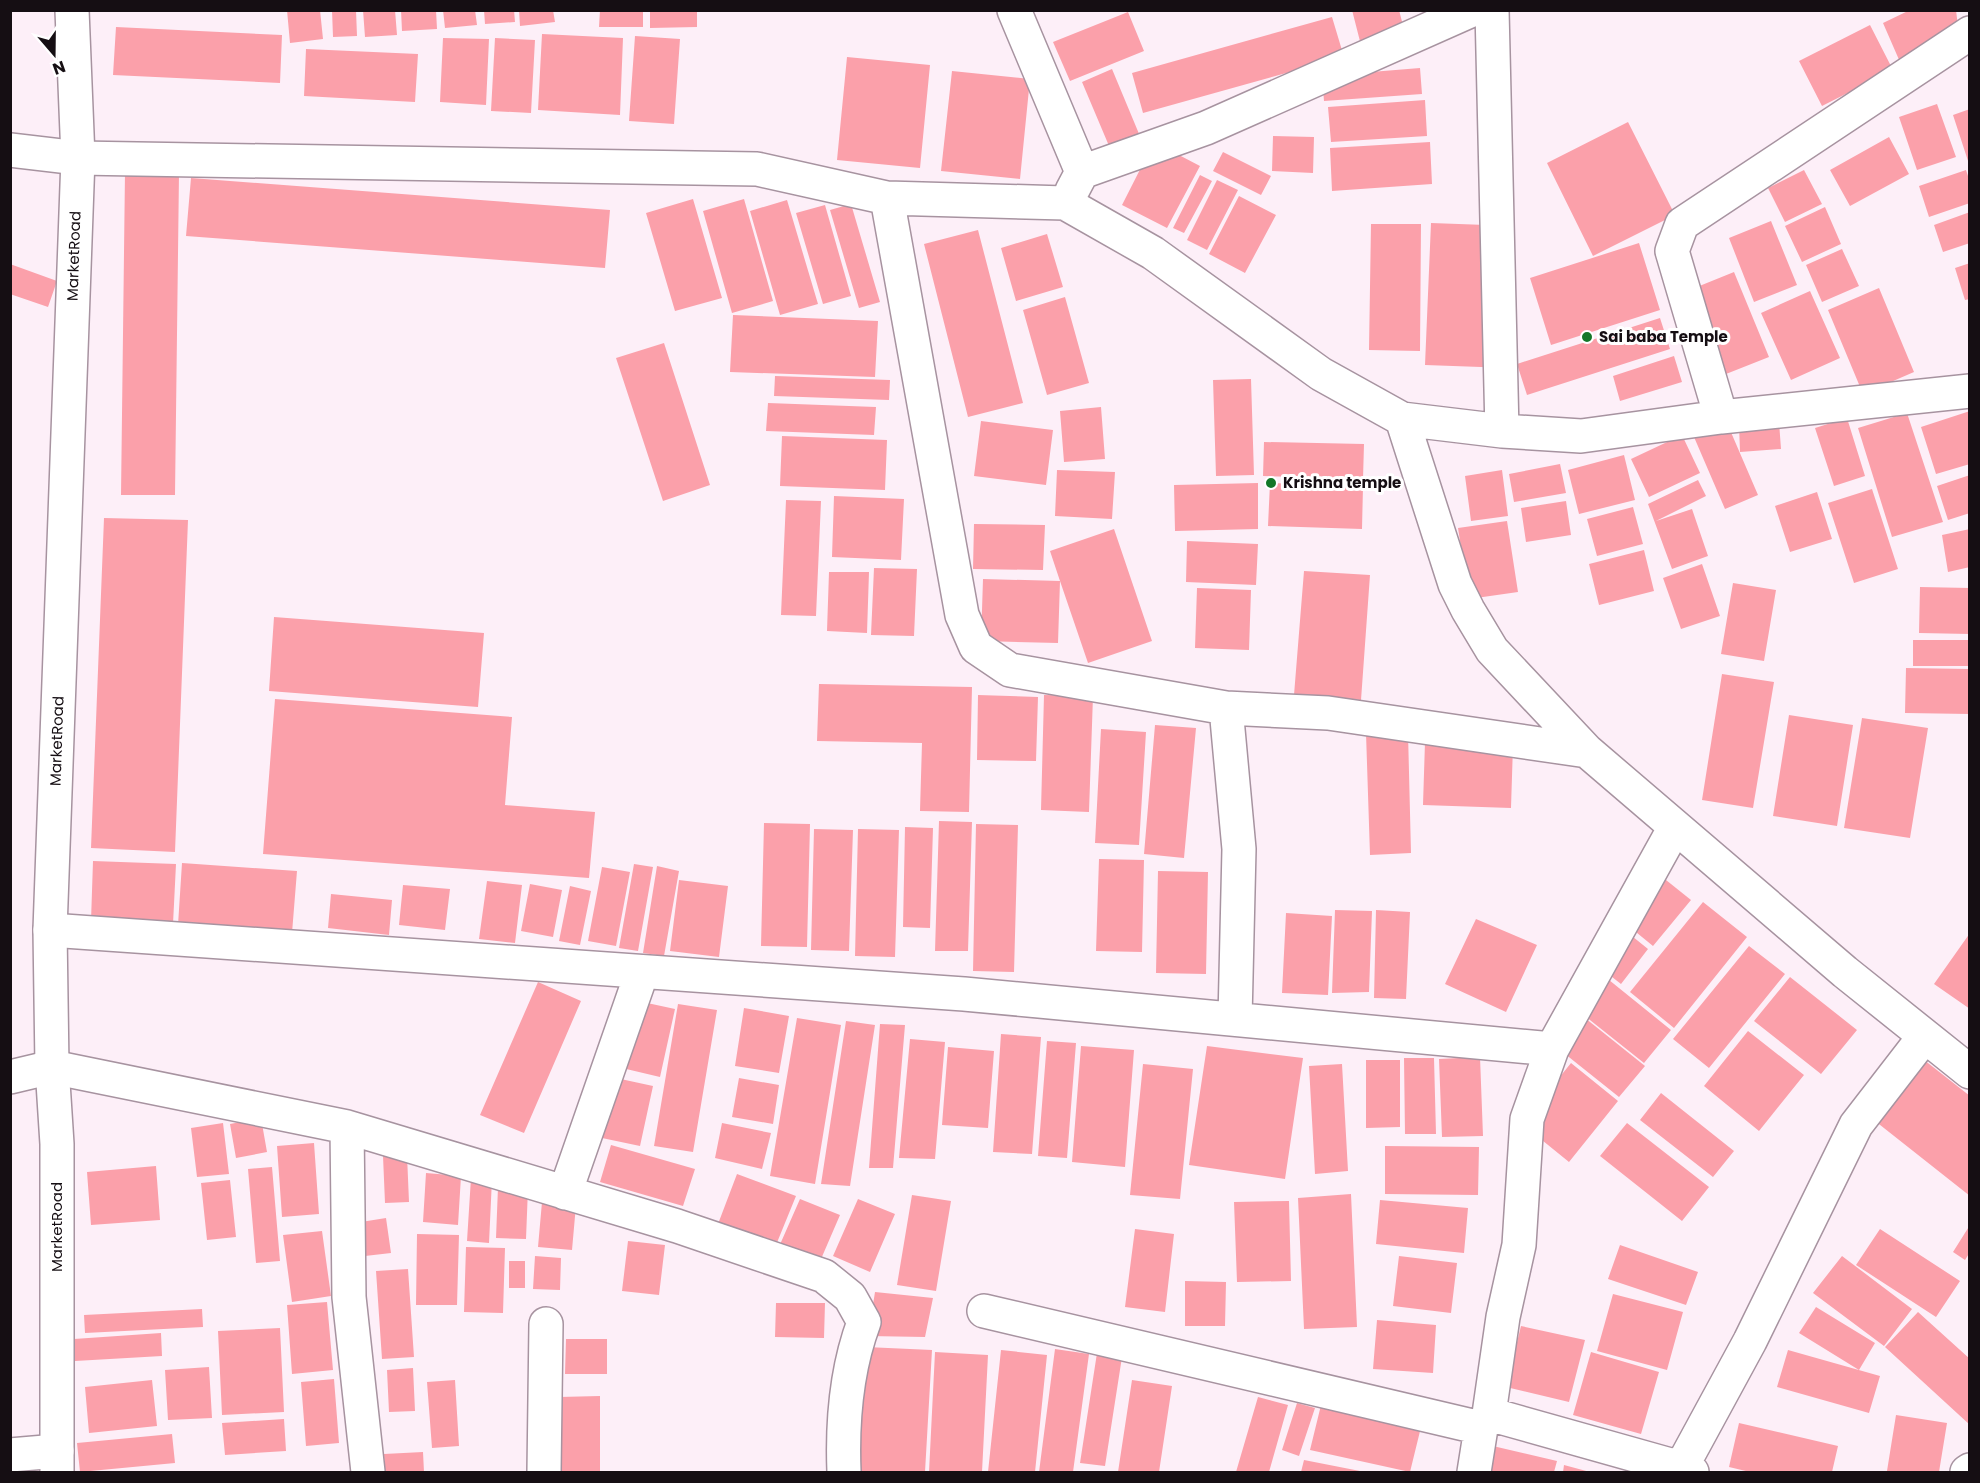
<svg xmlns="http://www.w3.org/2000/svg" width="1980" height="1483" viewBox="0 0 1980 1483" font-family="Poppins,sans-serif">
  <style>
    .building { fill: #fba0aa }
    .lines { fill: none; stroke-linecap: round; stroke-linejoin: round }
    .minor-casing { stroke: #a793a0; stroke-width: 36 }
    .tertiary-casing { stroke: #a793a0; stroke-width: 36 }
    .minor { stroke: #fff; stroke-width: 33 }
    .tertiary { stroke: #fff; stroke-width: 33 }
    .poi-dot { fill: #137728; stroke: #fff; stroke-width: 2 }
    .labels { text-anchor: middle; stroke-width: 6; stroke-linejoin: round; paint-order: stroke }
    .street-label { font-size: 15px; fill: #150e13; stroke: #fff }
    .poi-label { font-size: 15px; font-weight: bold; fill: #150e13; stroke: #fff; text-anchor: start }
  </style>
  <rect width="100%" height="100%" fill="#fdeff8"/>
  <path class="building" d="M287 10H320L323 39 290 43Z
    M332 10H356L357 36 333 37Z
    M363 10H395L397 35 365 37Z
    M401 10H436L437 29 402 31Z
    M443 10H475L477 25 445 28Z
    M484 10H514L515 22 485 24Z
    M519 10H553L555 22 520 26Z
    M600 10H643V27H599Z
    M650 10H697V27L650 28Z
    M1352 10H1399L1407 41 1363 53Z
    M1910 10H1956L1959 35 1900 62 1883 23Z
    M1128 12 1144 51 1070 81 1053 42Z
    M1332 17 1344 57 1143 113 1132 73Z
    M1870 25 1893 70 1822 106 1799 61Z
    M116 27 282 35 280 83 113 75Z
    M542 34 623 38 620 115 538 110Z
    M635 36 680 39 674 124 629 121Z
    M443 38 489 39 486 105 440 102Z
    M495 38 535 40 531 113 491 111Z
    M306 49 418 54 415 102 304 96Z
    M847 57 930 65 920 168 837 160Z
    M1420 68 1422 94 1324 101 1322 76Z
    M1112 69 1142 141 1112 153 1082 82Z
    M952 71 1030 79 1020 179 941 171Z
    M1425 100 1427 136 1331 142 1328 107Z
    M1937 104 1956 157 1917 170 1899 117Z
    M1970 109V164H1969L1953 115Z
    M1628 122 1675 215 1593 256 1547 163Z
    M1273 136 1314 137 1313 173 1272 171Z
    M1889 137 1909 174 1850 206 1830 170Z
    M1154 142 1200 166 1167 228 1122 205Z
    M1430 142 1432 184 1332 191 1330 148Z
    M1223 152 1271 176 1261 195 1213 171Z
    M1804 170 1822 204 1785 222 1768 188Z
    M1966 170 1970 182V203L1929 217 1919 186Z
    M125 172 179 173 175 495H121Z
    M1200 175 1212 181 1184 233 1173 228Z
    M191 178 610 210 605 268 186 236Z
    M1217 180 1238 190 1207 250 1187 240Z
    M1239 196 1276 215 1245 273 1209 254Z
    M693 199 722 298 675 311 646 213Z
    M744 199 773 301 732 313 703 211Z
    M787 200 818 304 780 315 750 211Z
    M851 204 880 302 859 308 830 210Z
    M825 205 851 296 823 304 796 213Z
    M1825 207 1841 244 1802 262 1785 226Z
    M1970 212V243L1943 252 1934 225Z
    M1771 221 1797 285 1754 302 1729 238Z
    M1431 223 1514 226 1509 368 1425 365Z
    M1371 224H1421L1420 351 1369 350Z
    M978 230 1023 403 968 417 924 244Z
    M1047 234 1063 287 1016 301 1001 248Z
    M1639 243 1660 310 1551 345 1530 278Z
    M1842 249 1859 286 1822 302 1806 265Z
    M1970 263V299L1965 300 1955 268Z
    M10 264 57 281 48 307 10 294Z
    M1734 272 1769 357 1726 374 1692 289Z
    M1879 288 1914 372 1863 394 1828 310Z
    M1810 291 1840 358 1791 380 1761 313Z
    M1065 297 1089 383 1047 395 1023 310Z
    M733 315 878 321 875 377 730 372Z
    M1660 318 1670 349 1527 395 1517 364Z
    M664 343 710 485 663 501 616 358Z
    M1674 356 1682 382 1620 401 1613 376Z
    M775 376 890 380 889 400 774 396Z
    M1251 379 1254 475 1216 476 1213 380Z
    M768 403 876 407 874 435 766 431Z
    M1101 407 1105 459 1064 462 1060 411Z
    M1970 411V464L1936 474 1921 427Z
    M1907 413 1943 522 1892 537 1858 428Z
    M1847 418 1865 476 1834 486 1815 428Z
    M981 421 1053 430 1046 485 974 476Z
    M1779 422 1781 449 1740 452 1739 424Z
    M1727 423 1758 495 1725 509 1694 437Z
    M1682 435 1700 473 1649 497 1631 459Z
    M782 436 887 440 885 490 780 486Z
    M1264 442 1364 444 1363 479 1263 476Z
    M1624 455 1635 500 1579 514 1568 470Z
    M1560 464 1566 493 1514 502 1509 474Z
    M1057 470 1115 472 1112 519 1055 516Z
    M1502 470 1508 516 1471 521 1465 476Z
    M1970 475V513L1948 520 1937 486Z
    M1698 480 1706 496 1656 521 1692 509 1708 556 1672 569 1648 504Z
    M1258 483V529L1175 531 1174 485Z
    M1270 483 1363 486 1362 529 1268 526Z
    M1872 489 1898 569 1854 583 1828 503Z
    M1817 492 1832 539 1790 552 1775 506Z
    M834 496 904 499 901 560 832 557Z
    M786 500 821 501 816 616 781 615Z
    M1566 501 1571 535 1526 542 1521 508Z
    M1633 507 1643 544 1597 556 1587 519Z
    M104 518 188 520 175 852 91 848Z
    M1507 521 1518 592 1469 599 1458 528Z
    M974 524 1045 525 1043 570 973 569Z
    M1114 529 1152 641 1088 663 1060 581 1058 643 981 641 983 579 1060 581 1050 551Z
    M1970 529V567L1948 572 1942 535Z
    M1187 541 1258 544 1256 585 1186 582Z
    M1644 550 1654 591 1599 605 1589 564Z
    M1702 564 1720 616 1681 629 1663 578Z
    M874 568 917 569 914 636 871 635Z
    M1304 571 1370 575 1361 700 1294 695Z
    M829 572H869L867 633 827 631Z
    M1733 583 1776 590 1764 661 1721 654Z
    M1920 587 1970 588V634L1919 633Z
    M1197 588 1251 590 1249 650 1195 648Z
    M274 617 484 633 478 707 269 691Z
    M1913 640H1970V666H1913Z
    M1906 668 1970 669V714L1905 713Z
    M1722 674 1774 682 1753 808 1702 800Z
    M819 684 972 687 969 812 920 811 922 743 817 741Z
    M978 695 1038 697 1036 761 977 760Z
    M1044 695 1093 696 1089 812 1041 810Z
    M275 699 512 717 505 805 595 812 589 878 263 854Z
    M1789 715 1853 725 1837 826 1773 816Z
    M1862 718 1928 728 1910 838 1844 828Z
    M1155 725 1196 728 1184 858 1144 854Z
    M1101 729 1146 732 1139 845 1095 843Z
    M1408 732 1411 853 1370 855 1366 733Z
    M1425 742 1513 745 1511 808 1423 805Z
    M939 821 972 822 968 951H935Z
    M764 823 810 824 807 947 761 946Z
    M976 824 1018 825 1014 972 973 971Z
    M905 827 933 828 930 928 903 927Z
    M814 829 853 830 849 951 811 950Z
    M858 829 899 830 895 957 855 956Z
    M1099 859 1144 860 1142 952 1096 951Z
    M93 861 176 864 173 924 91 921Z
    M182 863 297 871 292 933 178 925Z
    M634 864 653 867 638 951 619 948Z
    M1646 864 1691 900 1653 946 1609 910Z
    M657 866 679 871 664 956 643 953Z
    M602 867 630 872 616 946 588 941Z
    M1158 871 1208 872 1206 974 1156 973Z
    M679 880 728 886 719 957 670 951Z
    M487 881 522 885 515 943 479 939Z
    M530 884 562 890 553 937 521 931Z
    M403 885 450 889 445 930 399 925Z
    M570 886 591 891 580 945 559 941Z
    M331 894 392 900 389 935 328 928Z
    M1703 902 1747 937 1674 1028 1630 992Z
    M1335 910 1372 911 1369 992 1332 993Z
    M1376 910 1410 912 1406 999 1374 998Z
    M1286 913 1332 916 1328 995 1282 993Z
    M1476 919 1537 945 1506 1012 1445 984Z
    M1612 920 1648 949 1621 984 1584 955Z
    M1970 933V1009L1934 984Z
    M1749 946 1785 974 1709 1068 1673 1039Z
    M1588 963 1671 1030 1644 1063 1561 997Z
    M1790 977 1857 1030 1821 1074 1754 1021Z
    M538 982 581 1001 524 1133 480 1115Z
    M638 1001 675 1009 660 1077 622 1068Z
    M1565 1002 1645 1066 1619 1097 1540 1034Z
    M678 1004 717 1010 693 1152 654 1146Z
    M744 1008 789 1016 779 1073 735 1066Z
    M797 1018 841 1025 815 1184 770 1176Z
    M846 1021 875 1025 850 1186 821 1184Z
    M880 1024 905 1025 893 1168H869Z
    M1748 1031 1804 1075 1759 1131 1704 1086Z
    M1001 1034 1041 1037 1032 1154 993 1152Z
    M910 1039 945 1042 935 1159 899 1158Z
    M1047 1041 1076 1043 1067 1158 1038 1156Z
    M1081 1046 1134 1050 1125 1167 1072 1162Z
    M1207 1046 1303 1058 1285 1179 1189 1165Z
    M948 1047 994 1051 988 1128 942 1125Z
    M1919 1056 1970 1096V1196L1870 1117Z
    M1480 1057 1483 1136 1442 1137 1439 1059Z
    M1404 1058H1434L1436 1134H1405Z
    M1366 1060H1400V1127L1366 1128Z
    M1571 1063 1618 1101 1569 1162 1522 1124Z
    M1143 1064 1193 1069 1180 1199 1130 1195Z
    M1342 1064 1348 1171 1315 1174 1309 1066Z
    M616 1078 653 1086 640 1146 602 1138Z
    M739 1078 779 1085 773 1124 732 1117Z
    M1661 1093 1734 1151 1713 1177 1640 1120Z
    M261 1118 267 1152 236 1158 230 1124Z
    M223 1123 229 1174 197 1177 191 1128Z
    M722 1123 771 1133 762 1169 715 1158Z
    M1627 1123 1709 1187 1682 1221 1600 1156Z
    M314 1143 319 1214 282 1217 277 1146Z
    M611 1145 695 1169 683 1206 600 1182Z
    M1385 1146 1479 1147 1478 1195 1385 1194Z
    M407 1155 409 1202 385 1203 383 1156Z
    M156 1166 160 1220 91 1225 87 1172Z
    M272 1167 280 1261 256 1263 248 1169Z
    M426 1173 461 1176 458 1225 423 1222Z
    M737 1174 796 1196 776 1245 718 1224Z
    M471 1178 492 1179 489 1243 467 1241Z
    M230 1180 236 1237 207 1240 201 1183Z
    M498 1187 528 1188 526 1239 496 1238Z
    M1351 1194 1357 1327 1304 1329 1298 1198Z
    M912 1195 951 1201 936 1291 897 1285Z
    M800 1199 840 1215 818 1266 778 1249Z
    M858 1199 895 1214 870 1272 833 1256Z
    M1380 1200 1468 1208 1464 1253 1376 1244Z
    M1289 1201 1291 1281 1237 1282 1234 1202Z
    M542 1202 576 1205 572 1250 538 1247Z
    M386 1218 391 1253 365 1256 361 1222Z
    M1970 1225V1252L1965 1260 1953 1252Z
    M1135 1229 1174 1234 1165 1312 1125 1307Z
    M1880 1229 1960 1281 1936 1317 1856 1265Z
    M322 1231 331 1296 292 1302 283 1235Z
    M417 1234 459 1235 457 1305H416Z
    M628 1241 665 1245 659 1295 622 1291Z
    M1620 1245 1698 1272 1686 1305 1608 1279Z
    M466 1247 505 1248 503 1313 464 1312Z
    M535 1256 561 1258 560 1290 533 1289Z
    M1399 1256 1457 1263 1451 1313 1393 1306Z
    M1842 1256 1912 1309 1884 1346 1813 1293Z
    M509 1261H525V1288H509Z
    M408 1269 414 1357 382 1359 376 1271Z
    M1185 1281 1226 1282 1225 1326H1185Z
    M875 1292 933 1298 925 1337 868 1336Z
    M1613 1294 1683 1312 1667 1370 1597 1351Z
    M327 1302 333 1370 292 1374 287 1305Z
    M776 1303H825L824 1338 775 1337Z
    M1816 1307 1875 1343 1859 1370 1799 1333Z
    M202 1309 203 1327 85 1333 84 1315Z
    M1918 1312 1970 1359V1425L1885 1347Z
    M1377 1320 1436 1325 1433 1373 1373 1369Z
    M1521 1326 1585 1340 1569 1402 1506 1387Z
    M280 1328 284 1412 222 1415 218 1331Z
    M161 1333 162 1356 75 1361 74 1339Z
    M566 1339H607V1374H565Z
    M866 1347 932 1350 925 1472H859Z
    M1055 1349 1089 1354 1073 1472H1039Z
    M1001 1350 1047 1355 1035 1472H988Z
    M1788 1350 1880 1376 1869 1413 1777 1387Z
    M935 1352 988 1355 982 1472H929Z
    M1591 1352 1659 1372 1641 1434 1573 1415Z
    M1097 1353 1122 1357 1105 1466 1080 1463Z
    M209 1367 212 1418 168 1420 165 1370Z
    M413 1368 415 1411 389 1412 387 1370Z
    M334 1379 339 1443 306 1446 301 1382Z
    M152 1380 157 1426 89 1433 85 1387Z
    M455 1380 459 1446 432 1448 427 1382Z
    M1132 1380 1172 1386 1159 1472H1118Z
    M600 1396V1472H560L559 1397Z
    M1258 1397 1288 1405 1269 1472H1236Z
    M1322 1401 1422 1423 1410 1472 1310 1450Z
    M1297 1403 1315 1408 1299 1456 1282 1450Z
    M1896 1415 1947 1423 1939 1472 1887 1471Z
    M284 1419 286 1451 225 1455 222 1423Z
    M1739 1423 1838 1446 1832 1472H1750L1729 1467Z
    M172 1434 175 1463 80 1472 77 1443Z
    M1480 1443 1557 1461 1554 1472H1473Z
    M423 1452 424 1472H385L384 1454Z
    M1304 1460 1360 1471V1472H1301Z
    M1564 1465 1590 1472H1563Z"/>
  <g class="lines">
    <g class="minor-casing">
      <path id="minor" d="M1014 10 1082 172 1072 191
        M1492 10 1502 431
        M10 150 78 158 757 169 887 198 1065 203 1153 253 1321 374 1402 419 1502 431 1581 436 1721 417 1970 391
        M1082 172 1206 128 1472 10
        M887 198 962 615 976 647 1010 670 1226 708 1328 713 1587 751 1845 972 1970 1072
        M1721 417 1672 251 1682 224 1970 33
        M1402 419 1455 584 1468 610 1492 650 1587 751
        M1226 708 1239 849 1235 1019
        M1675 827 1552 1049 1527 1119 1519 1245 1503 1317 1489 1414 1681 1468
        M50 930 964 994 1552 1049
        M10 1077 52 1067 347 1127 677 1226 824 1276 850 1297 864 1322C846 1370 842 1421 844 1472
        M347 1127 349 1297 368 1472
        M565 1193 642 972
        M984 1311 1481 1428 1489 1414
        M10 1455 57 1451
        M544 1472 546 1324
        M1474 1472 1481 1428
        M1692 1472 1681 1468 1750 1341 1856 1125 1924 1037
        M1967 1472 1970 1470"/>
    </g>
    <g class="tertiary-casing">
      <path id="tertiary" d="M57 1472V1144L52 1067 50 930 78 158 72 10"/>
    </g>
    <use href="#minor" class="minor"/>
    <use href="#tertiary" class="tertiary"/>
  </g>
  <g class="poi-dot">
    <circle cx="1587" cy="337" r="6"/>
    <circle cx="1271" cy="483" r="6"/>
  </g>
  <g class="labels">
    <g class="street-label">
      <text transform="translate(74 256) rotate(-88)" y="5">MarketRoad</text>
      <text transform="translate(57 741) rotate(-88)" y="5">MarketRoad</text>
      <text transform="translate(57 1227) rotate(-90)" y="5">MarketRoad</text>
    </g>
    <g class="poi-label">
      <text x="1599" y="342">Sai baba Temple</text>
      <text x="1283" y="488">Krishna temple</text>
    </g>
  </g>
  <rect width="1980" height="1483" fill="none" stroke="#150e13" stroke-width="24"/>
  <g transform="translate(54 54) rotate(160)" stroke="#ffffff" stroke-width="4.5" paint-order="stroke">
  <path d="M0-4.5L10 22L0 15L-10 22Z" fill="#150e13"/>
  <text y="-9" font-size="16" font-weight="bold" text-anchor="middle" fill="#150e13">N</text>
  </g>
</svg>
